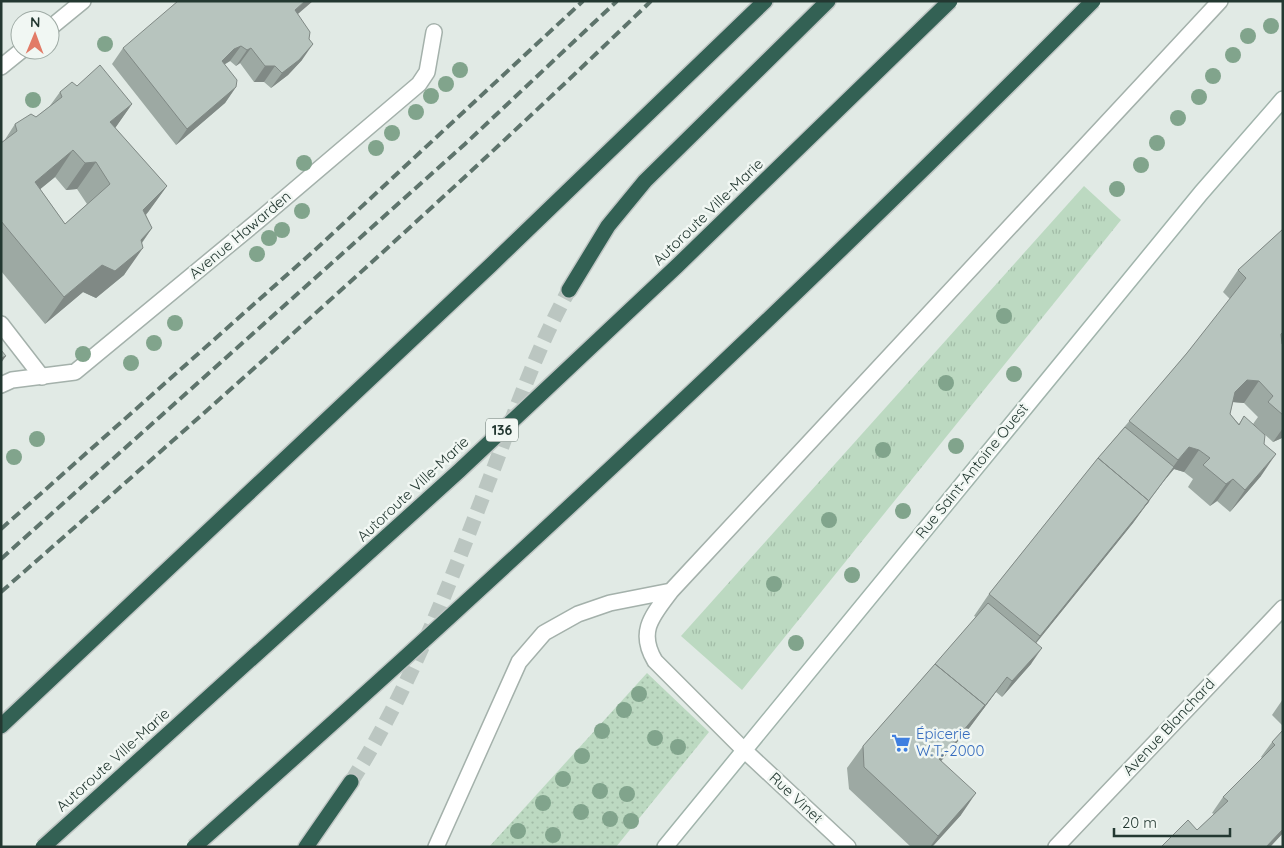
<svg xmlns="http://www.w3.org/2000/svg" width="1284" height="848" viewBox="0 0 1284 848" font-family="Quicksand,sans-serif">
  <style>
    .grass { fill: url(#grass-dots) }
    .park { fill: url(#park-tufts) }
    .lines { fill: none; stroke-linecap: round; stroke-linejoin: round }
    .highway-tunnel { stroke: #bbc6c1; stroke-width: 15; stroke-dasharray: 15 8; stroke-linecap: butt }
    .lane-casing { stroke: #a4b1ab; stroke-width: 18 }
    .street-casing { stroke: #a4b1ab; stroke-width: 18 }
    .secondary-casing { stroke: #a1b4ac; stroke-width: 18 }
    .highway-casing { stroke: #c1c7c5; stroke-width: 18 }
    .lane { stroke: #fff; stroke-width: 15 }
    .street { stroke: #fff; stroke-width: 15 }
    .secondary { stroke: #fff; stroke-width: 15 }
    .highway { stroke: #336154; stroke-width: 15 }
    .rail { stroke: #5e746c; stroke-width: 4; stroke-dasharray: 10 5; stroke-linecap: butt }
    .highway-bridge-casing { stroke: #c1c7c5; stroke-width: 18; stroke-linecap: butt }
    .highway-bridge { stroke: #336154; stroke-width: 15 }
    .tree { fill: #81a48c }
    .wall { fill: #9da9a3; fill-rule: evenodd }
    .shaded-wall { fill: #808985 }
    .building { fill: #b7c4be; stroke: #808985; fill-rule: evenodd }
    .labels { text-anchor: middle; stroke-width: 5; stroke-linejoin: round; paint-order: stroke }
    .shield { fill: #f1f7f3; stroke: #61716b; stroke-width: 1 }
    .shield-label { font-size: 14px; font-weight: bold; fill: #233831 }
    .street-label { font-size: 15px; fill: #233831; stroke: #f1f7f3 }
    .shop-label { font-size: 15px; fill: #366cbe; stroke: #f1f7f3; text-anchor: start }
  </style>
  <defs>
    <pattern id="grass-dots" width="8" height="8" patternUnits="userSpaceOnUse" patternTransform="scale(1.25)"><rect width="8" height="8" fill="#bcd9c1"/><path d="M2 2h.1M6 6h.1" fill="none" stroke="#a1bba6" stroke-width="1.8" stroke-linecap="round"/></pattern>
    <pattern id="park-tufts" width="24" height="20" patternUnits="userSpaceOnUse" patternTransform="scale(1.25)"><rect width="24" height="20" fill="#bcd9c1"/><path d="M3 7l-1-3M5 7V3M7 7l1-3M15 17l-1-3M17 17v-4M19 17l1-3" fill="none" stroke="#a1bba6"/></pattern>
  </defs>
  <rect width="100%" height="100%" fill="#e1eae5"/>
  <path class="grass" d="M647 673 709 732 616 847H489Z"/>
  <path class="park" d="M1084 186 1121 220 742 690 681 636Z"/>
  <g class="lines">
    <path class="highway-tunnel" d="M351 782C414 683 453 574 495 465 517 406 538 346 569 290"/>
    <g class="lane-casing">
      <path id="lane" d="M1 385 12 380 75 372 259 220 419 84 427 72 434 32
        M744 750 655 661C637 631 653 615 671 591L1220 1
        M436 847 519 662 544 633 578 614 610 603 671 591
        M1056 847 1283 608"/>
    </g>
    <g class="street-casing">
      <path id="street" d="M50 28 83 1
        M1 67 22 50
        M1 324 42 377
        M744 750 848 847"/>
    </g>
    <g class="secondary-casing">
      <path id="secondary" d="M665 847 1201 193 1283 99"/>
    </g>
    <g class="highway-casing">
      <path id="highway" d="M569 290 608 226 645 181 828 1
        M1 726 491 265 765 1
        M306 847 351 782"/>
    </g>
    <use href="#lane" class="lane"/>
    <use href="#street" class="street"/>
    <use href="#secondary" class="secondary"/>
    <use href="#highway" class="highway"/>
    <path class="rail" d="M1 529 316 249 583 1
      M1 559 465 144 617 1
      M1 592C221 399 440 205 651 1"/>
    <g class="highway-bridge-casing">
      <path id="highway-bridge" d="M43 847 459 471 677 266 950 1
        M194 847C502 574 803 293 1093 1"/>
    </g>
    <use href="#highway-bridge" class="highway-bridge"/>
  </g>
  <g class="tree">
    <circle cx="1271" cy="26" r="8"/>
    <circle cx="1248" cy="36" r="8"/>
    <circle cx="105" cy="44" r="8"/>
    <circle cx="1233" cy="55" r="8"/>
    <circle cx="460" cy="70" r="8"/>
    <circle cx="1213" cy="76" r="8"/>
    <circle cx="446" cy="84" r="8"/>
    <circle cx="431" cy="96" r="8"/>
    <circle cx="1199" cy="97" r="8"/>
    <circle cx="33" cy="100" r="8"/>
    <circle cx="416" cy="112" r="8"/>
    <circle cx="1178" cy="118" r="8"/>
    <circle cx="392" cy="133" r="8"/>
    <circle cx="1157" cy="143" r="8"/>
    <circle cx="376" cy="148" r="8"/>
    <circle cx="304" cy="163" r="8"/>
    <circle cx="1141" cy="165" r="8"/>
    <circle cx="1117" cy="189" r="8"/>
    <circle cx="302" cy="211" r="8"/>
    <circle cx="282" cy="230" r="8"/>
    <circle cx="269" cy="238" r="8"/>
    <circle cx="257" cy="254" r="8"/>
    <circle cx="1004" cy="316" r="8"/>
    <circle cx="175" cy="323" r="8"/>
    <circle cx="154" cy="343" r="8"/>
    <circle cx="83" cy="354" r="8"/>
    <circle cx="131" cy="363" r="8"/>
    <circle cx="1014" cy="374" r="8"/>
    <circle cx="946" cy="383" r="8"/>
    <circle cx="37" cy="439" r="8"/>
    <circle cx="956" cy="446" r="8"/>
    <circle cx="883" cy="450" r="8"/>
    <circle cx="14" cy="457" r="8"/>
    <circle cx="903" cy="511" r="8"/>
    <circle cx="829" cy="520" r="8"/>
    <circle cx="852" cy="575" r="8"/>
    <circle cx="774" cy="584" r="8"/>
    <circle cx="796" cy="643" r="8"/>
    <circle cx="639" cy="694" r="8"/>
    <circle cx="624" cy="710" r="8"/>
    <circle cx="602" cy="731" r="8"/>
    <circle cx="655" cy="738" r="8"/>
    <circle cx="678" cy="747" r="8"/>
    <circle cx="582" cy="756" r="8"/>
    <circle cx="563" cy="779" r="8"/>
    <circle cx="600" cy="791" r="8"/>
    <circle cx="627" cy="794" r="8"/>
    <circle cx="543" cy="803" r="8"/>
    <circle cx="581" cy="812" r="8"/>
    <circle cx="610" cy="819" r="8"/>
    <circle cx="631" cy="821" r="8"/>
    <circle cx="518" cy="831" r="8"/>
    <circle cx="553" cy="835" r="8"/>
  </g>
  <path class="wall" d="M298 14 302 60 288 75 271 88 264 82H254L240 63 236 66 230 61 224 65 236 87 225 103 176 145 112 64 123 48Z
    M77 86 132 104 115 128 167 186 146 215 152 228 142 243 124 275 96 298 83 292 45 324 1 271V143L4 141 15 124 36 117 49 107 60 92ZM55 177 66 190 77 189 87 204 65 224 40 189Z
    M1283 229V439L1282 438 1273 442 1253 424 1258 417 1244 403 1233 402 1230 414 1239 424 1244 416 1261 476 1230 512 1217 501 1210 506 1188 487 1193 479 1184 472 1174 469 1163 482 1133 523 1036 643 1031 664 1002 697 996 692 970 727 941 761 961 815 932 847H911L849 789 847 768 863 746 935 664 976 617 974 616 989 594 1098 458 1187 353 1230 299 1223 292 1238 270Z
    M1283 699V726L1272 715Z
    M1283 730V833L1270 847H1161L1197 830 1214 814 1212 813 1223 797 1262 758 1261 757 1272 742Z"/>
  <path class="shaded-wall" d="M305 1H313L284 26 295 10Z
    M313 44 302 60 288 75 271 88 282 73Z
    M241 46 230 61 223 65 222 61 234 49Z
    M251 48 240 63 236 66 247 50Z
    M265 66H275L264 82H254Z
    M236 87 225 103 176 145 187 129Z
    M132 104 113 131 110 122Z
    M73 150 55 177 16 209 35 182Z
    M96 162 77 189 66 190 85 163Z
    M167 186 148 212 124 236 143 210Z
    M152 228 133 255 143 248 124 275 96 298 83 292 45 324 64 297 102 265 141 240Z
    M6 356 1 363V358Z
    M1247 380 1259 381 1244 403 1232 402 1235 392Z
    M1283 428V437L1282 438 1273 442Z
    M1189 447 1199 450 1184 472 1174 469 1163 482 1133 523 1024 658 1040 636 1149 501 1145 507 1178 460Z
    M1276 454 1261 476 1230 512 1245 490Z
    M1233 479 1217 501 1210 506 1226 484Z
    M1042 648 1031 664 1002 697 1012 681Z
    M1007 677 970 727 924 781 939 759Z
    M976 793 961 815 932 847H930L938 836Z
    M1283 829V833L1270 847H1266Z"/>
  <path class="building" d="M178 1H305L295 10 310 32 309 39 313 44 299 60 282 73 275 66H265L251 48 247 50 241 46 234 49 222 61 237 80 236 87 187 129 123 48Z
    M100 65 132 104 110 122 167 186 143 210 152 228 141 240 143 248 115 271 102 265 64 297 1 221V143L17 131 15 124 31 114 36 117 62 97 60 92 72 82 77 86ZM73 150 85 163 96 162 110 184 65 224 35 182Z
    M1283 229V332L1281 334 1282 344 1283 345V415L1268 402 1273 396 1259 381 1247 380 1235 392 1230 414 1239 425 1244 416 1265 435 1264 444 1276 454 1245 490 1233 479 1226 484 1203 465 1210 458 1199 450 1189 447 1178 460 1129 421 1187 353 1246 278 1238 270Z
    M1 350 6 356 1 358Z
    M1125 427 1174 467 1144 507 1149 501 1098 458Z
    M1098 458 1149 501 1040 636 989 594Z
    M988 603 1042 648 1012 681 1007 677 981 711 985 705 935 664Z
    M935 664 985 705 939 759 976 793 938 836 864 767 863 746Z
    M1283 730V829L1266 847H1161L1188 820 1197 830 1228 801 1223 797 1275 745 1272 742Z"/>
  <defs>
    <g id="supermarket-bare" transform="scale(1.5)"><path d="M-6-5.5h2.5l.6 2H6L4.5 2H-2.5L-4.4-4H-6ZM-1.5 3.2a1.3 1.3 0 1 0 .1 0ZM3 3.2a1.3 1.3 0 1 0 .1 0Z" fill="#3f7fe0" stroke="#f1f7f3" stroke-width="2.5" paint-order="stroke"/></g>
  </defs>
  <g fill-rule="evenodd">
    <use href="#supermarket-bare" x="901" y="743"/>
  </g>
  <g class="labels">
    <rect class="shield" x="486" y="418.5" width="32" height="23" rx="4"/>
    <g class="shield-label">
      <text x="502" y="435">136</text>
    </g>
    <g class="street-label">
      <text transform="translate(708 212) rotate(-44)" y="5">Autoroute Ville-Marie</text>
      <text transform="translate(240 235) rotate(-40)" y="5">Avenue Hawarden</text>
      <text transform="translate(972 471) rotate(-51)" y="5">Rue Saint-Antoine Ouest</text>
      <text transform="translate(413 489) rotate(-43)" y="5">Autoroute Ville-Marie</text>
      <text transform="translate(1169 727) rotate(-47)" y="5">Avenue Blanchard</text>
      <text transform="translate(113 760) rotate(-42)" y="5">Autoroute Ville-Marie</text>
      <text transform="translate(796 798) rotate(43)" y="5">Rue Vinet</text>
    </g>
    <g class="shop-label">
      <text x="916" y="739">Épicerie<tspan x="916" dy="17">W.T.-2000</tspan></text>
    </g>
  </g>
  <rect width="1284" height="848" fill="none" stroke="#233831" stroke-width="5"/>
  <g transform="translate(35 35) rotate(1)"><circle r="24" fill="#f1f7f3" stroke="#9faba5"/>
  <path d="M0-4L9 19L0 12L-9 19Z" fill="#e27b67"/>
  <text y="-8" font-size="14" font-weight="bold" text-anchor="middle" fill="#233831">N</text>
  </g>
  <path d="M1114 828v8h116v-8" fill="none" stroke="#233831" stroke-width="2.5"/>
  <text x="1122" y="828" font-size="15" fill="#233831" stroke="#f1f7f3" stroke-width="4" paint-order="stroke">20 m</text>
</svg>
